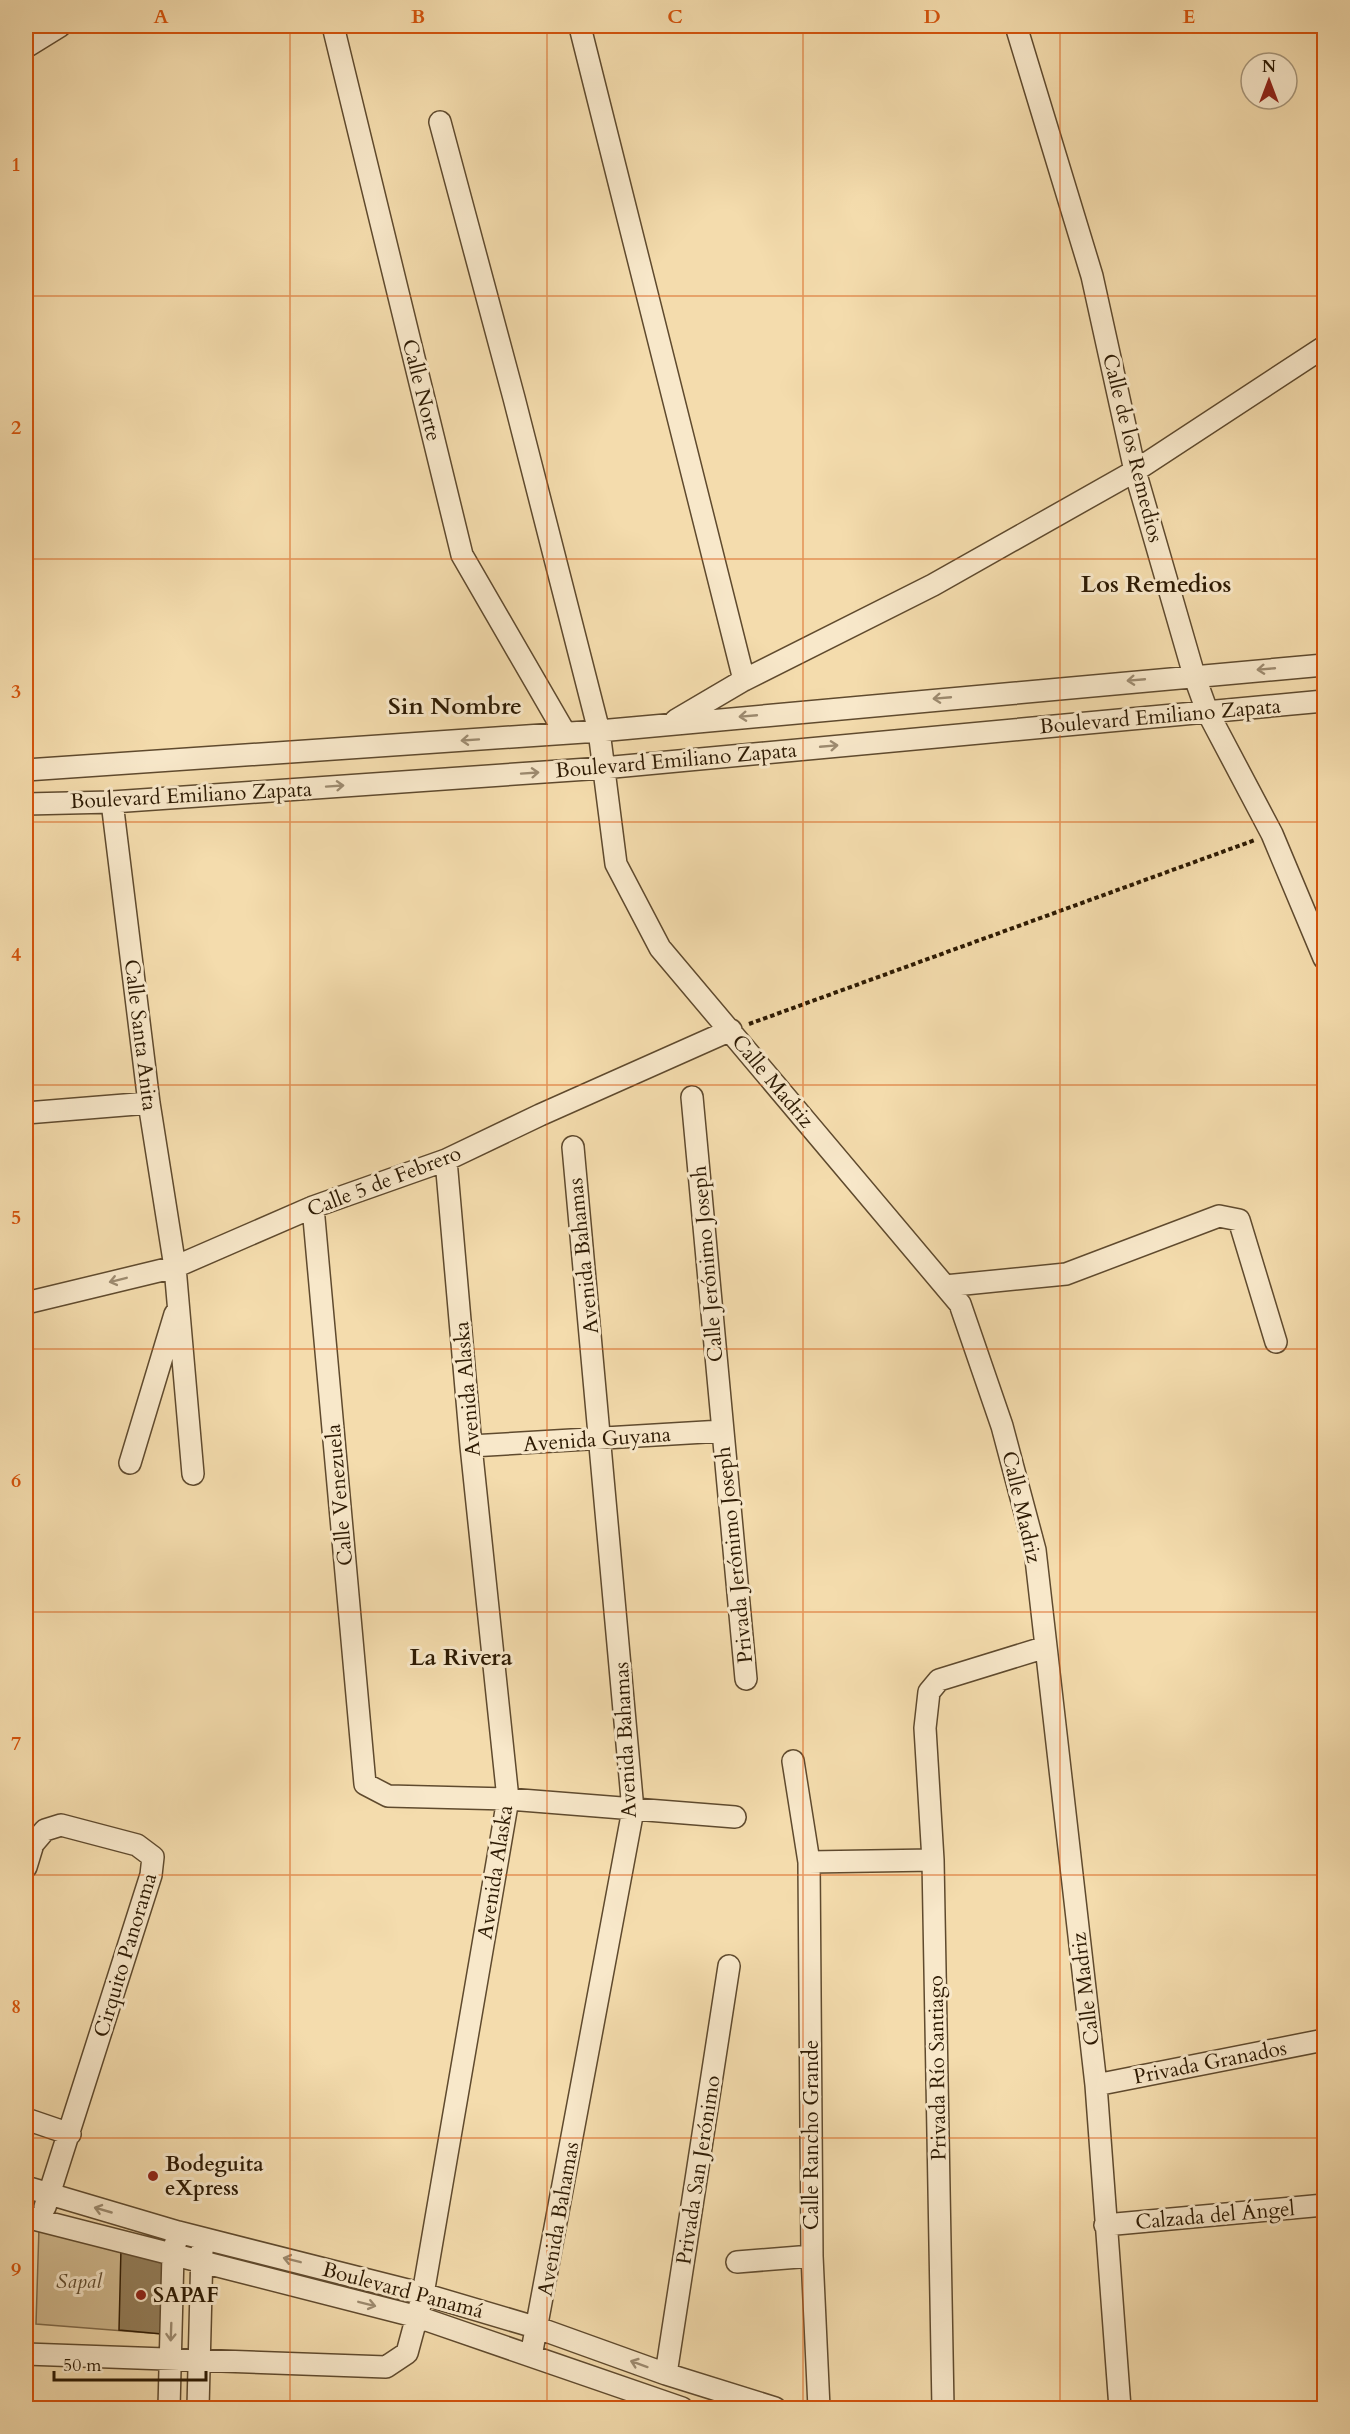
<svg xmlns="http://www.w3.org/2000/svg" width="1350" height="2434" viewBox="0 0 1350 2434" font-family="Cardo,serif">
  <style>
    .green { fill: #d2bb90; stroke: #806a4a; stroke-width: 1.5 }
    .building { fill: #947f5b; stroke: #2d1a03; stroke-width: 1.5 }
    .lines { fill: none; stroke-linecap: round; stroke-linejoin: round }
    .minor-casing { stroke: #5f4a2e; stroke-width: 24 }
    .path { stroke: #2d1a03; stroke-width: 4; stroke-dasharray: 4.5 3; stroke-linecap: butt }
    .minor { stroke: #f8e8ca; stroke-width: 21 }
    .oneway { stroke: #9d8b70 }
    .grid { fill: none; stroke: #d5530b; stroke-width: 1.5; stroke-opacity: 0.55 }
    .poi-dot { fill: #8f2418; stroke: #f8e8ca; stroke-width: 2 }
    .labels { text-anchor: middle; stroke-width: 6; stroke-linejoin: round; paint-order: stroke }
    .street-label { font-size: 21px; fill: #2d1a03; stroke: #f8e8ca }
    .poi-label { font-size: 21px; font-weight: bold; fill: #2d1a03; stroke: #f8e8ca; text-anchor: start }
    .park-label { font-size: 21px; font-style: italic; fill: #5f4a2d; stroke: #f8e8ca }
    .quarter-label { font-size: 24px; font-weight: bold; fill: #2d1a03; stroke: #f8e8ca }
    .neatline { fill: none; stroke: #d5530b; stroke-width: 2 }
    .grid-label { font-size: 20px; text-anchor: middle; font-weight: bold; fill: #d5530b }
  </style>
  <rect width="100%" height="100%" fill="#f4dcad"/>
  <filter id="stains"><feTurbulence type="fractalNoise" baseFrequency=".00333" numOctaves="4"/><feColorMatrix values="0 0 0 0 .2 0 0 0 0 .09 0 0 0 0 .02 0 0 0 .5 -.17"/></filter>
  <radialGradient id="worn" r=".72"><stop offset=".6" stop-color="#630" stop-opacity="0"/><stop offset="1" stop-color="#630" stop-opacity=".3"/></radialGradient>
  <path class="green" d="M39 2227 164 2260 162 2334 36 2324Z"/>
  <path class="building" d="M121 2248 164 2260 162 2334 119 2330Z"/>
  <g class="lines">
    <g class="minor-casing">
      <path id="minor" d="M333 26 462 555 565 733
        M1016 26 1092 276 1135 471 1194 675 1207 711 1272 834 1324 958
        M580 27 744 680
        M26 47 60 26
        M440 122 514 398 599 731 616 864 660 948 960 1304 1002 1426 1035 1550 1096 2085 1120 2408
        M676 720 744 680 933 585 1135 471 1324 347
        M26 770 599 731 1324 665
        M112 802 149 1103 175 1267 193 1474
        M26 804 112 802 603 768 1324 701
        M692 1097 746 1679
        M26 1113 149 1103
        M313 1207 365 1784 388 1796 508 1799 735 1817
        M945 1286 1066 1274 1219 1216 1239 1220 1276 1342
        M26 1303 175 1267 313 1207 446 1160 540 1115 731 1030
        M471 1446 722 1431
        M130 1463 175 1314
        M793 1761 809 1862 812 2256 819 2408
        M809 1862 933 1860
        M26 1867 33 1844 45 1830 61 1825 137 1845 153 1857 151 1875 45 2207
        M1096 2085 1324 2040
        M26 2119 70 2134
        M26 2187 178 2232 423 2294 538 2328 666 2374 775 2408
        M26 2217 418 2317 682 2408
        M1105 2225 1324 2205
        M737 2262 812 2256
        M26 2354 386 2367 407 2353 423 2294 508 1799 471 1446 446 1160
        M531 2356 633 1810 573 1147
        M666 2374 729 1966
        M169 2408 173 2254 176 2241
        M198 2408 202 2250
        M943 2408 933 1860 925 1728 929 1692 939 1680 1046 1647"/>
    </g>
    <path class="path" d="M749 1024 1255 840"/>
    <use href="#minor" class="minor"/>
  </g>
  <defs><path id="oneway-shaft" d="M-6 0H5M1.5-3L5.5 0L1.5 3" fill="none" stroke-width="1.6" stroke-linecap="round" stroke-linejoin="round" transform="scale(1.5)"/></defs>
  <g class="oneway">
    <use href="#oneway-shaft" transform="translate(1266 669) rotate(175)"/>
    <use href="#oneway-shaft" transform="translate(1136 680) rotate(175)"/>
    <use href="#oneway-shaft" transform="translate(942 698) rotate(175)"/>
    <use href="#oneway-shaft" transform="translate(748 716) rotate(175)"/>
    <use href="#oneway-shaft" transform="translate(470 740) rotate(176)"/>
    <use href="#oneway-shaft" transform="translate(829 746) rotate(-5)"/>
    <use href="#oneway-shaft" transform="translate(530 773) rotate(-4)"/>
    <use href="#oneway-shaft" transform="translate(335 786) rotate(-4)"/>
    <use href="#oneway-shaft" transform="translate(118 1280) rotate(166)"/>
    <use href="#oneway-shaft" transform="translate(103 2210) rotate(-164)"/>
    <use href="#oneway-shaft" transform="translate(292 2260) rotate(-166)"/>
    <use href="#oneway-shaft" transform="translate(367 2304) rotate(14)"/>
    <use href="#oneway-shaft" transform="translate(171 2332) rotate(92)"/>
    <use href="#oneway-shaft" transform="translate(639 2364) rotate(-160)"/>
  </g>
  <path class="grid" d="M290 26V2408M547 26V2408M803 26V2408M1060 26V2408M26 296H1324M26 559H1324M26 822H1324M26 1085H1324M26 1349H1324M26 1612H1324M26 1875H1324M26 2138H1324"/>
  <g class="poi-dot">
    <circle cx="153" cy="2176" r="6"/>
    <circle cx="141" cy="2295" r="6"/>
  </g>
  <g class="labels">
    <g class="street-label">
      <text transform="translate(422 390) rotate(76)" y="7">Calle Norte</text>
      <text transform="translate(1133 448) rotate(76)" y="7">Calle de los Remedios</text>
      <text transform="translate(1160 716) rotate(-5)" y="7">Boulevard Emiliano Zapata</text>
      <text transform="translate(676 760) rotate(-5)" y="7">Boulevard Emiliano Zapata</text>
      <text transform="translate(191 795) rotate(-3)" y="7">Boulevard Emiliano Zapata</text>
      <text transform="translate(141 1035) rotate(83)" y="7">Calle Santa Anita</text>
      <text transform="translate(773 1081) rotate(50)" y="7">Calle Madriz</text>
      <text transform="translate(384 1181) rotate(-21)" y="7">Calle 5 de Febrero</text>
      <text transform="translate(583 1256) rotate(-96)" y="7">Avenida Bahamas</text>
      <text transform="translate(707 1264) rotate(-95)" y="7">Calle Jerónimo Joseph</text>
      <text transform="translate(467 1389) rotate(-95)" y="7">Avenida Alaska</text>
      <text transform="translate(597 1439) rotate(-4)" y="7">Avenida Guyana</text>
      <text transform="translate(339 1495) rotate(-95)" y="7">Calle Venezuela</text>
      <text transform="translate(1022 1507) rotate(77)" y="7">Calle Madriz</text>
      <text transform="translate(734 1555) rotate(-96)" y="7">Privada Jerónimo Joseph</text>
      <text transform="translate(625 1740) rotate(-93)" y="7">Avenida Bahamas</text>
      <text transform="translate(495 1872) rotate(-81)" y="7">Avenida Alaska</text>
      <text transform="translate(125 1955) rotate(-73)" y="7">Cirquito Panorama</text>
      <text transform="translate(1085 1989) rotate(-97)" y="7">Calle Madriz</text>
      <text transform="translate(1210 2062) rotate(-11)" y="7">Privada Granados</text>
      <text transform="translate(937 2068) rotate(-91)" y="7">Privada Río Santiago</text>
      <text transform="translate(811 2135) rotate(-90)" y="7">Calle Rancho Grande</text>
      <text transform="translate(698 2170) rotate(-81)" y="7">Privada San Jerónimo</text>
      <text transform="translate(1215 2215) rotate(-5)" y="7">Calzada del Ángel</text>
      <text transform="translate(558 2219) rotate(-80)" y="7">Avenida Bahamas</text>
      <text transform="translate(403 2290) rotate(15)" y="7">Boulevard Panamá</text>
    </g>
    <g class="poi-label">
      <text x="165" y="2171">Bodeguita<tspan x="165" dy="24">eXpress</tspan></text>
      <text x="153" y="2302">SAPAF</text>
    </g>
    <g class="park-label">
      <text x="79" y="2288">Sapal</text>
    </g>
    <g class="quarter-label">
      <text x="1156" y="592">Los Remedios</text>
      <text x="455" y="714">Sin Nombre</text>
      <text x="461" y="1665">La Rivera</text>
    </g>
  </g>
  <rect width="1350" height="2434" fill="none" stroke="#f4dcad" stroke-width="66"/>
  <g transform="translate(1269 81)"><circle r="28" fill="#f8e8ca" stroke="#a7967a" stroke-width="1.5"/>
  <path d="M0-4.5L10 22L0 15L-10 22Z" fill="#8f2418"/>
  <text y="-9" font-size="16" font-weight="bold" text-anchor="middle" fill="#2d1a03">N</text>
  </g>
  <path d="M54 2371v9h152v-9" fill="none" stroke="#2d1a03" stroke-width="3"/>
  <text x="63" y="2371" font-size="18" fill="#2d1a03" stroke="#f8e8ca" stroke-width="4.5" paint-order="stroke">50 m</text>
  <rect x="33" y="33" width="1284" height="2368" class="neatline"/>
  <g class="grid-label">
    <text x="161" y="23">A</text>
    <text x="418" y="23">B</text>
    <text x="675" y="23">C</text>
    <text x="932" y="23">D</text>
    <text x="1189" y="23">E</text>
    <text x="16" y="171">1</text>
    <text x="16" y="434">2</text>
    <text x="16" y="698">3</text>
    <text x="16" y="961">4</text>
    <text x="16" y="1224">5</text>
    <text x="16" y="1487">6</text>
    <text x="16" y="1750">7</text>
    <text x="16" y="2013">8</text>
    <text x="16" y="2276">9</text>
  </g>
  <rect width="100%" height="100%" filter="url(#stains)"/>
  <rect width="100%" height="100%" fill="url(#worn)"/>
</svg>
